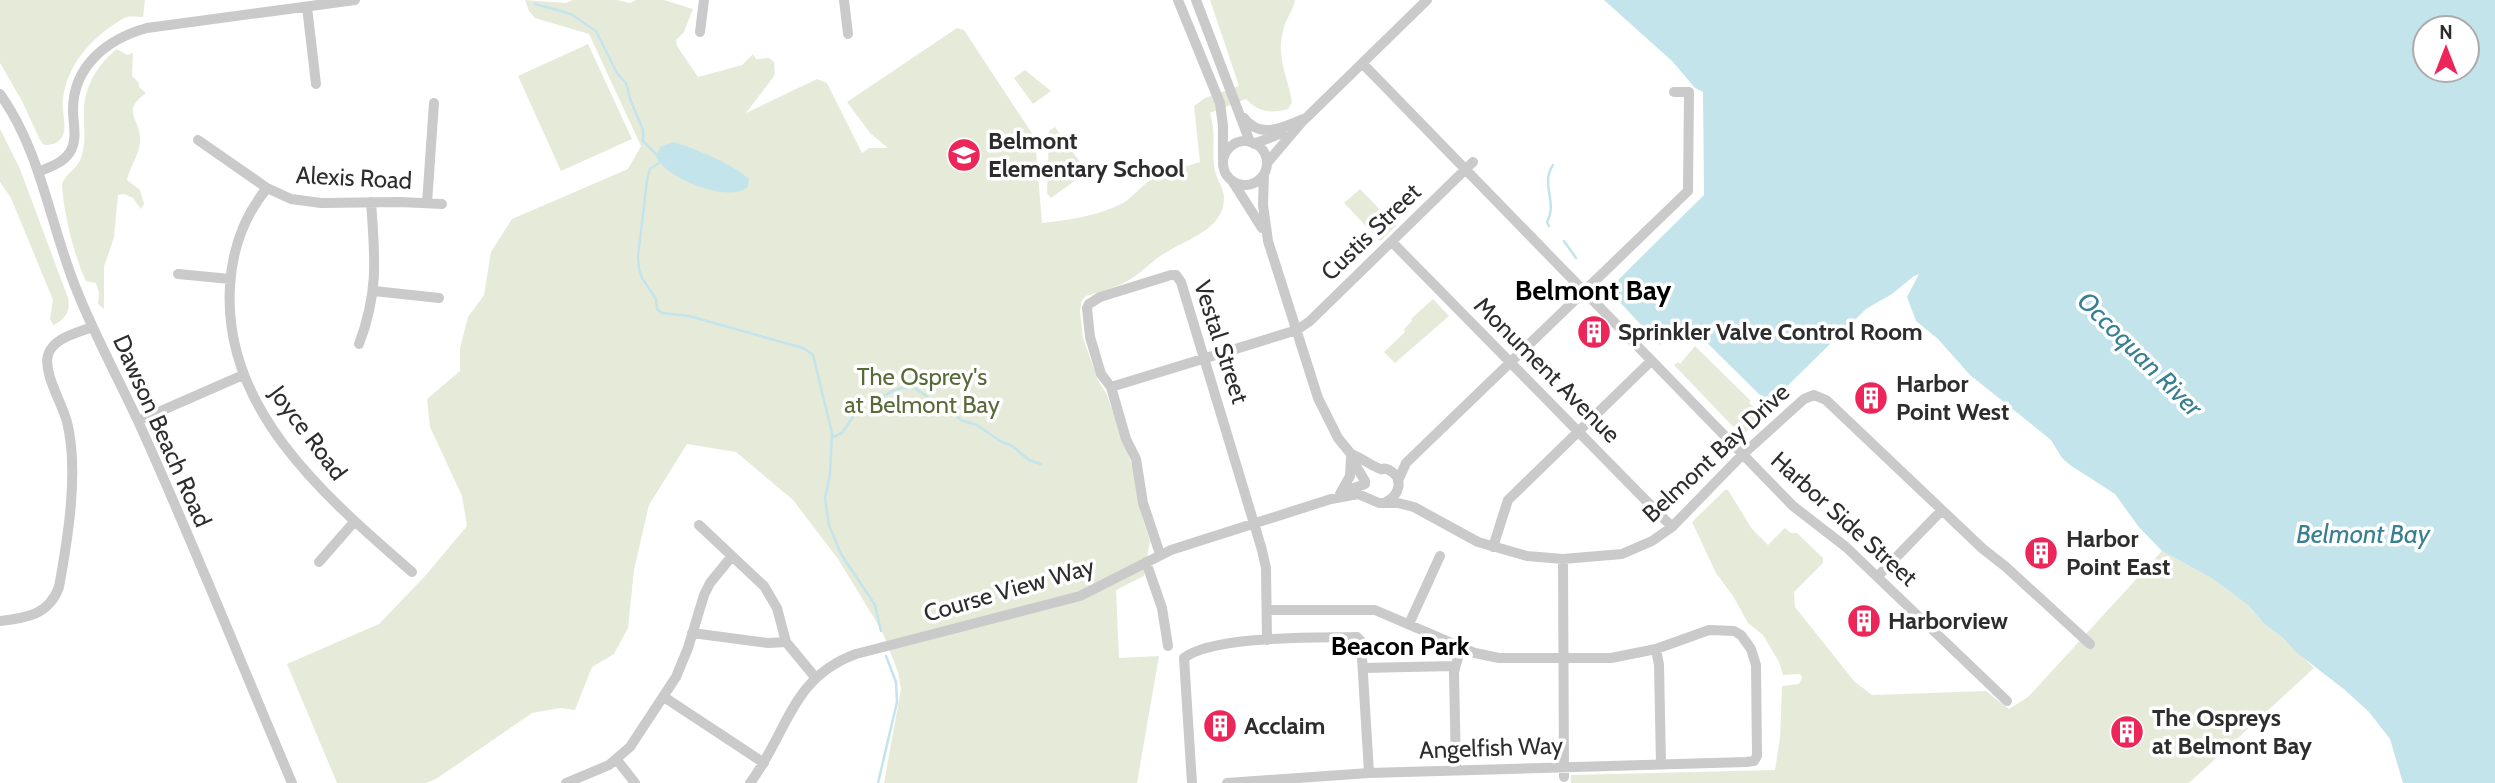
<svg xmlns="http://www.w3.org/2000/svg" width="2495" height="783" viewBox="0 0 2495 783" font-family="Cabin,sans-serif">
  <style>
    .green { fill: #e6ebd9 }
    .water { fill: #c4e4ec; fill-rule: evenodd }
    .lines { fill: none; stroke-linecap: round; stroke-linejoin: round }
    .stream { stroke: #c4e4ec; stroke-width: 2.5 }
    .minor { stroke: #cacaca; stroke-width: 10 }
    .labels { text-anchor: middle; stroke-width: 7; stroke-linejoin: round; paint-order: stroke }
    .poi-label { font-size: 24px; font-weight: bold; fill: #2d2d2d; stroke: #fff; text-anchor: start }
    .street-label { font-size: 24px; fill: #2d2d2d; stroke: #fff }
    .park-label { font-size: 24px; fill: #596a39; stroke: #fff }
    .water-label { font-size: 26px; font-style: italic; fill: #387f92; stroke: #fff }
    .neighbourhood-label { font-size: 26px; font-weight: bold; fill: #000; stroke: #fff }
    .quarter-label { font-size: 28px; font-weight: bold; fill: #000; stroke: #fff }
  </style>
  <rect width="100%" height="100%" fill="#fff"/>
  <path class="green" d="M0 0H145L143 17C139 17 132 16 127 17 122 18 117 23 113 25 87 43 67 67 63 99 61 110 68 127 62 137 58 144 51 145 44 145L40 140 22 101 0 63Z
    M525 0 566 3 573 0H617L630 3 636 0H664L693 9 684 32 676 40 677 46 698 77 742 65 753 54 756 59 769 58 774 62 775 74 772 79 746 113 817 79 827 83 862 153 869 148H888L870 133 847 102 957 28 964 30 1035 138 1042 223C1069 220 1098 216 1123 203 1134 196 1142 185 1153 178 1165 170 1186 167 1200 162L1194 106 1205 98 1239 86 1210 0H1295C1293 11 1285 20 1283 31 1276 58 1288 77 1292 102L1288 109C1271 114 1258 112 1246 99L1210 113C1216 131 1212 148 1214 166 1215 177 1223 186 1224 197 1225 229 1187 239 1165 253 1154 259 1146 269 1135 276 1121 287 1102 291 1086 296L1082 300 1080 311 1083 338 1098 380 1107 395 1133 468 1143 520 1150 541 1144 576 1116 590 1119 658 1159 656 1137 783H884L901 689 898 672 882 631 838 559 793 500 736 452 687 444 649 505 634 570 628 628 614 654 592 667 575 710 560 708 532 713 436 779 426 783H337L287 664 379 624 425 576 467 526 462 496 430 427 427 399 460 371V348L468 317 484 295 491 252 512 219 628 169 641 146 589 34 535 18 529 11Z
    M588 44 632 139 561 171 518 76Z
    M117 49 127 55 133 53 132 76 139 83V87L146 93C119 113 142 118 140 142 139 156 130 166 127 180L140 190 144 204 141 209 133 198 124 194 118 195 114 237 104 267V309L98 304 99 293 96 283 86 281C74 256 63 211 62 184 66 173 77 169 81 158 86 143 84 130 84 115 83 88 97 65 117 49Z
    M1025 70 1051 91 1033 104 1014 78Z
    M1055 127 1087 172 1051 198 1047 193 1049 131Z
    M0 129 20 169 68 298C71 310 65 321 53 325L50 319 53 300 11 198 0 182Z
    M1360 189 1396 226 1380 241 1344 203Z
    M1433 299 1449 316 1395 363 1384 352 1405 332 1404 329 1412 321 1411 319Z
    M1695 346 1751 401 1749 403 1756 409 1758 408 1765 414 1742 436 1674 365 1678 362 1680 364Z
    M1725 490H1728L1752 529 1768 545 1785 528 1791 533H1797L1823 558V563L1794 592 1795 607 1854 681 1872 695 1986 691 2009 709 2028 697 2162 551 2213 579 2249 606 2263 623 2283 638 2314 668 2189 783H1571V775L1775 770 1780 738 1782 686 1799 684 1802 678 1800 674 1783 675 1779 662 1763 635 1748 623 1733 596 1716 573 1692 522Z"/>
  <path class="water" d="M1604 0H2495V783H2403L2390 739 2369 712 2345 690 2297 653 2283 638 2263 623 2249 606 2213 579 2162 551 2138 526 2115 494 2070 465 2062 458 2051 440 1970 375 1938 339 1916 321 1907 297 1919 274 1914 276 1892 294 1866 309 1774 399 1761 396 1690 326 1680 325 1660 345 1612 294 1615 283 1704 195 1703 92 1695 88 1672 61ZM2425 28H2467V70H2425Z
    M673 142C695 148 733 164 749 179L748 187C728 204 666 178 656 157L660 147Z"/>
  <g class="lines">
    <path class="stream" d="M535 4 571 14 596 31 617 73 626 83 630 99 643 130V141L656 154
      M659 163 650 169 647 180 638 256 639 269 642 278 656 299 657 309 662 313 689 316 803 348 813 355 832 433 830 474 825 498 829 525 841 554 875 605 881 631
      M1549 226 1547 222C1558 202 1540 184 1553 165
      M1564 241 1576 258
      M833 437 842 433 862 404C868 402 874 402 879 399 890 392 899 386 913 387L963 421 977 425 1000 441 1012 446 1029 460 1041 464
      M878 783 897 702 896 682 886 656"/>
    <path class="minor" d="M844 0 848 34
      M1178 0 1220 103 1223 126V159
      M1196 0 1250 142
      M307 7 316 84
      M700 32 704 0
      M1363 64 1793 506 1846 547 2007 701
      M0 94C42 153 50 226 77 291 95 336 118 378 138 421 192 540 241 663 292 783
      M1244 118C1260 139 1283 128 1303 119
      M198 140 267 188 291 199 321 203 400 202 442 204
      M1223 163a22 22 0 1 1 44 0a22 22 0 1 1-44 0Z
      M1254 144 1282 133
      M1267 163 1301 123 1427 0
      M38 172C50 167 63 163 70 152 78 139 73 124 73 110 73 66 107 39 147 28L355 0
      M1264 174 1263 205 1268 241 1318 398 1338 438 1351 454 1356 466 1365 481
      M1233 182 1262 228
      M267 188C244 216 232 251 230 286 222 410 327 498 412 572
      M427 203 434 103
      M1392 242 1672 527
      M178 274 230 279
      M374 291 439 298
      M359 344C379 291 375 257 371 202
      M1111 387 1297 330 1310 321 1473 162
      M138 421 243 375
      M1351 454C1361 458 1369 464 1378 468 1387 472 1379 466 1389 470 1405 478 1399 496 1386 502
      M1398 481 1406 463 1688 191 1689 92H1674
      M1341 493 1365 484
      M1340 494 1350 476 1351 458
      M699 525 764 586 777 608 786 642 815 677
      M1493 547 1508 500 1651 361
      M1160 554 1143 503 1136 459 1126 439 1111 387 1101 374 1090 337 1087 308 1089 304 1100 297 1171 275H1176L1181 282 1262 550 1266 568 1267 640
      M1563 559 1564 777
      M319 562 354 522
      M1146 562 1162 608 1168 646
      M1878 576 1942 510
      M0 621C26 618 49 615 59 587 68 538 79 470 67 422 62 403 43 373 48 355 53 338 77 333 92 327
      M1409 624 1440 556
      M692 633 768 643 786 642
      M1656 649 1659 665 1661 764
      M1363 668 1454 666
      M664 697 764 763
      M617 760 635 783
      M1456 770 1454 672 1461 647
      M566 783 609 765 630 747 676 677 688 648 704 595 710 583 732 556
      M750 783C788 733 790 678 856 654L1080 596 1171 550 1331 499 1358 494 1379 503H1398L1414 507 1478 542 1527 556 1563 559 1622 554 1652 541 1672 527 1742 455 1804 399 1814 395 1826 400 1983 549 2006 567 2090 644
      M1192 783 1184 658C1213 635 1317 638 1357 637L1361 641 1369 773
      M1227 783 1369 773 1746 762 1754 761 1757 756 1756 665 1751 649 1741 635 1734 631 1709 630 1656 649 1611 658H1499L1475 653 1375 610H1267"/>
  </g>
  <defs>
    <g id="school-disc" transform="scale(1.75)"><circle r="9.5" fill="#ec2659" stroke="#fff"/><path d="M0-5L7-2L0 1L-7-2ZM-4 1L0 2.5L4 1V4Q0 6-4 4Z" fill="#fff"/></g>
    <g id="building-disc" transform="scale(1.75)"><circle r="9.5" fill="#ec2659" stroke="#fff"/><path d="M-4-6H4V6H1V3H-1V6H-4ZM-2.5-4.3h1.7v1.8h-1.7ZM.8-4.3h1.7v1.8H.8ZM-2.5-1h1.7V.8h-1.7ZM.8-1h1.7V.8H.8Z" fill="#fff"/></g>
  </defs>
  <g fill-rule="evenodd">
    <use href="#school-disc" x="964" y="155"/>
    <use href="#building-disc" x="1594" y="332"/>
    <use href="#building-disc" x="1871" y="398"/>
    <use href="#building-disc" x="2041" y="553"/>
    <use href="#building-disc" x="1864" y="621"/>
    <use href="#building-disc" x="1220" y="726"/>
    <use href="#building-disc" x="2127" y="732"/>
  </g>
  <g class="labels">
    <g class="poi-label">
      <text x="988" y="149">Belmont<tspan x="988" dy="28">Elementary School</tspan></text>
      <text x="1618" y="340">Sprinkler Valve Control Room</text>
      <text x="1896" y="392">Harbor<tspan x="1896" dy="28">Point West</tspan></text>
      <text x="2066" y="547">Harbor<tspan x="2066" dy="28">Point East</tspan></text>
      <text x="1888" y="629">Harborview</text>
      <text x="2152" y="726">The Ospreys<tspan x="2152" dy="28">at Belmont Bay</tspan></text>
      <text x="1244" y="734">Acclaim</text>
    </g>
    <g class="street-label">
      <text transform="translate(354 178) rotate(3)" y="8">Alexis Road</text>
      <text transform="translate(1371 232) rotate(-44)" y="8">Custis Street</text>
      <text transform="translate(1221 342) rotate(72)" y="8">Vestal Street</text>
      <text transform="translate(1547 370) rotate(45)" y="8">Monument Avenue</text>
      <text transform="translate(162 431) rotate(66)" y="8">Dawson Beach Road</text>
      <text transform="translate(308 433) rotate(53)" y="8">Joyce Road</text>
      <text transform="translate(1716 453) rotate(-43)" y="8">Belmont Bay Drive</text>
      <text transform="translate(1844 519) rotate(42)" y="8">Harbor Side Street</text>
      <text transform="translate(1009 590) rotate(-16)" y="8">Course View Way</text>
      <text transform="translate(1491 748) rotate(-2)" y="8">Angelfish Way</text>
    </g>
    <g class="park-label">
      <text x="922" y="385">The Osprey's<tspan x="922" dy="28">at Belmont Bay</tspan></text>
    </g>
    <g class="water-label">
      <text transform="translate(2140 354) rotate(45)" y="9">Occoquan River</text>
      <text x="2363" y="543">Belmont Bay</text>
    </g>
    <g class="neighbourhood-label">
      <text x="1400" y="655">Beacon Park</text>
    </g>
    <g class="quarter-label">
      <text x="1593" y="300">Belmont Bay</text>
    </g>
  </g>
  <g transform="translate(2446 49)"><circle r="33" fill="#ffffff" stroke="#ababab" stroke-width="2"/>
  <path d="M0-5L12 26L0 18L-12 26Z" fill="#ec2659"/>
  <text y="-10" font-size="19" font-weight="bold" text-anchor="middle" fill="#2d2d2d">N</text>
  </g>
</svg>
